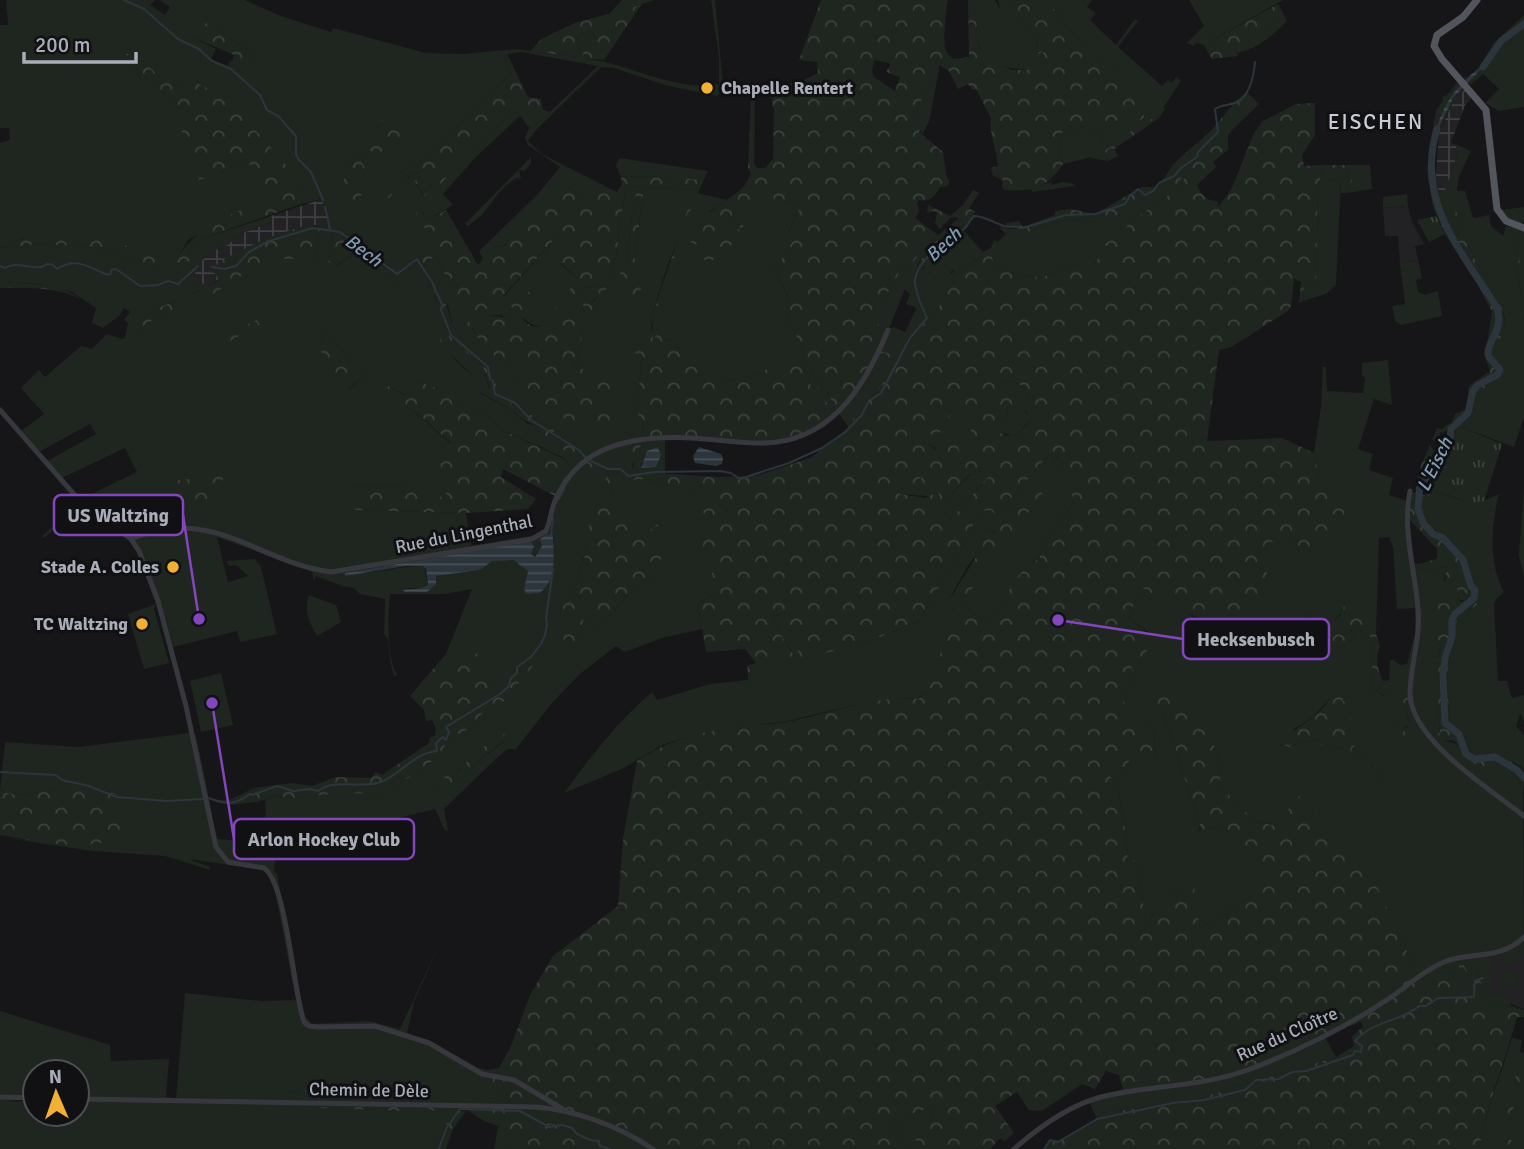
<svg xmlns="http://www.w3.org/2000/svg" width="1524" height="1149" viewBox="0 0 1524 1149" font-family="Signika,sans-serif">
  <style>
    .built { fill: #222225 }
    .industrial { fill: url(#industrial-grid) }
    .green { fill: #1e261f; fill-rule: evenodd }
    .forest { fill: url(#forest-crowns); fill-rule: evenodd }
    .park { fill: url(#park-tufts) }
    .water { fill: url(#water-rules) }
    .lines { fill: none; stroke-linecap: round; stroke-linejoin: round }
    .stream { stroke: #2c353c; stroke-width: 2 }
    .river { stroke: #2c353c; stroke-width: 7 }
    .minor { stroke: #37383d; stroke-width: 5 }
    .major { stroke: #53555c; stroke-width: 7 }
    .poi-dot { fill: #f2b134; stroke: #111113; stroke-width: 2.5 }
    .labels { text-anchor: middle; stroke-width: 6; stroke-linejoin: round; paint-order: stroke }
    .poi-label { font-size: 18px; font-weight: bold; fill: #a8adb8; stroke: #111113; text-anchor: end }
    .street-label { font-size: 18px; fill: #a8adb8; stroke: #111113 }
    .water-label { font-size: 19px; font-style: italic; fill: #7f9bb3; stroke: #111113 }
    .quarter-label { font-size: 21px; letter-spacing: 2px; fill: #c9ccd4; stroke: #111113 }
    .leader { fill: none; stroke: #8446be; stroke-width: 2.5 }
    .callout-dot { fill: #8446be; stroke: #111113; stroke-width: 2.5 }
    .callout { fill: #111113; stroke: #8446be; stroke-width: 2.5 }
    .callout-label { font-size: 19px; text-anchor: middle; font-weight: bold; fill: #a8adb8 }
  </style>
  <defs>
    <pattern id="industrial-grid" width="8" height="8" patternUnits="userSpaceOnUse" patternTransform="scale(1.75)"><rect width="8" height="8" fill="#222225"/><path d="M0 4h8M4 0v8" fill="none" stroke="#3f3f43"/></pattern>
    <pattern id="forest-crowns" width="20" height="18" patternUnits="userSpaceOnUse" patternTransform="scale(1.75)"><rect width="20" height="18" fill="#1e261f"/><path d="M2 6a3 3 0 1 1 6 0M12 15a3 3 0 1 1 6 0" fill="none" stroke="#3c433d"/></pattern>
    <pattern id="park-tufts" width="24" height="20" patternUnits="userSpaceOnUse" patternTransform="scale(1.75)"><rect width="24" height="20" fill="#1e261f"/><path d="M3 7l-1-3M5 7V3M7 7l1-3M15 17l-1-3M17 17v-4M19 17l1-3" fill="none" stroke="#3c433d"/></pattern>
    <pattern id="water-rules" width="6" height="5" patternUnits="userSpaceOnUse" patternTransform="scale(1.75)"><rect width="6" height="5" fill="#2c353c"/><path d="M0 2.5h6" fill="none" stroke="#485056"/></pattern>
  </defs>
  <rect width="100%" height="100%" fill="#161618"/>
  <path class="built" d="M1408 206 1412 222 1424 244 1415 246 1418 260 1400 263 1398 236H1385L1383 208Z
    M1524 941V1009L1490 995 1478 960 1487 959 1515 948Z"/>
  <path class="industrial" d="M1465 89 1473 97 1465 105 1451 143 1455 144 1458 152 1445 192H1440L1435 184 1439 133 1452 104Z
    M322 199 330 228H321L315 225 215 273 219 279 206 287 194 275 201 261 213 251 229 244 237 235 272 222 271 216Z"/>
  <path class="green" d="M6 0H155L150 5 165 15 170 7 160 0H245L281 16 331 32 333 28 426 53 463 54 515 49 580 57 577 35 590 31 595 36 585 47 583 58C628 63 674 92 719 84V57L711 0H715L723 85 726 89H776V85L800 82V86L772 91 720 93 717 96 665 85 614 68 601 67 536 130 528 141 542 154 617 192 603 186 598 192 580 195 565 185 502 247 495 246 484 261 479 251 537 195 560 167 528 145 525 138 529 128 532 129 598 66 521 52 504 55 511 74 474 107 438 151 400 173 388 198 405 178 420 172 415 182 423 196 433 184 436 187 475 146 512 114 516 112 521 115 477 156 443 194 453 205 427 220 418 204 421 225 427 230 422 254 418 260 423 259V266L446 322 450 339 482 364 490 391 450 354 482 394 510 409 528 424 538 426V431L566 443 535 422 533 416 496 395V381L453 327 448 306 424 263 436 256 444 273 459 286 462 310 468 294 471 299 473 313 481 308 492 310 559 234 564 239 562 265 578 279 561 313 583 288 597 286 599 294 592 302 591 315 607 288 615 261 625 192 629 186 697 190 699 181 662 176 621 177 616 166 619 158 708 171 698 193 727 200 709 212 735 230 732 224 734 217 738 225 745 218 754 215 762 201 772 189 782 199 800 207 789 232 793 241 774 271 789 298 787 311 805 360 817 381 828 392 835 411 879 333 874 307 892 288 900 270 910 265 938 235 959 218H961L958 225C941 236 911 258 916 283L919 273 925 266 935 272C937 251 947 244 964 231L983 252 991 248 994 240 998 242 1006 234 1000 228 1001 226 1010 229 1018 228 1025 233H1034L1038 226 1070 220 1100 222 1158 190 1162 188 1164 192 1183 176 1185 177 1178 190 1167 196 1128 224 1125 232 1103 245 1112 246 1113 255 1045 276 1031 277 994 268 992 255 975 260 959 275 952 270 950 272 957 278 936 311 918 327 910 338 897 367 869 400 863 411 852 420 849 428 839 414C819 436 791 442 763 446L811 386 796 353 758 374 722 383 685 350 670 352 673 341 663 339V335L653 341C645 320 682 232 691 207L668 264 649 325 643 331 635 355 641 362 639 391 634 402 642 422 643 431 665 439V474L639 472 633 469 634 460 630 461 629 468H614L611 464 596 468 610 469 602 488 579 576 560 612 578 639 584 618 590 619 598 628 626 596 652 578 657 525 646 535 604 498 627 479H644L703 493 729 513 718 592 698 604 702 629 662 638 625 652 616 646 580 674 551 704 516 749H508L499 756 444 809 448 830 445 831 435 809 354 829 357 850 275 860 274 871 277 874 304 1015 312 1024 369 1021 400 1029 442 938 414 1002 407 1033 430 1041 479 1068 478 1071 490 1076 491 1086 515 1106H479L463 1100 453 1101 424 1097 419 1091 374 1080 314 1084 286 1093 373 1087 409 1092 412 1094 411 1102 431 1105 429 1110 453 1111 434 1149H0V1011L110 1045 111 1061 169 1059 166 1097 176 1098 185 993 262 1001 296 1000 273 880 263 870 189 859 210 867V870L165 856 92 851 0 837 67 845 117 794 62 780 55 790 16 795 0 791 5 742 79 747 189 733 196 735 217 839 267 843 265 799 274 796 295 798 339 792 386 794 435 759 448 739 475 726 482 714 509 686V675L493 687 457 659 446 654 472 589 445 594H390C388 617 386 655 397 675L394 676 390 661 388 640 384 634 385 599 360 594 354 588 342 586 316 576 314 581 312 572 217 537 228 582 248 576 236 565 230 566 226 561 255 559 261 567 277 634 240 642 237 631 173 647 161 602 156 604 154 609 169 663 144 669 128 614 156 604 135 545 93 511 74 533 62 522 44 538 42 536 80 502 79 500 137 472 125 448 62 478 47 461 96 434 90 424 39 452 21 431 44 414 21 388 39 370 45 377 81 346 92 349 107 334 122 339 125 338 128 323 124 320 130 312 124 308 119 316 103 328 92 323 96 308 72 292 40 284 0 282V143L10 140 9 128H0V25H8ZM213 25 212 32 222 25 225 26 226 36 257 56 246 64 230 61 228 66 211 59 216 49 195 38ZM138 56 164 81H185L299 184 301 204 322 199 330 227 321 228 315 262C299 258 283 256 266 261 246 268 233 282 215 293 197 303 177 306 159 315 149 320 143 329 136 338 143 317 151 307 173 303L179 295H188L200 290 194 283 198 279 194 275 202 260 213 251 229 244 237 235 272 222 271 216 196 241 189 251 194 258 158 267 95 247 41 244 0 248 22 238 178 257 188 240 271 196 246 159 219 174 180 109 128 60ZM389 111 374 150 369 151 362 163 346 166 352 163ZM636 193 643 194 634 268 649 261 612 297 627 268 630 227ZM335 228H339C364 244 391 259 404 286L397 284 355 252 337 266 331 265 327 269ZM905 289 910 294 906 304 915 307 916 309 905 332 894 327 889 329ZM516 312C534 328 536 330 559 318L585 325 575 365 593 376 526 389 515 382 523 374V348L508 362 495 357 488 345 482 346 472 328 485 316 501 315 510 321ZM325 331 346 354 350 365 367 374 348 389 319 349ZM417 381 438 389 437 393 491 418 502 430 562 457 572 466 542 534 471 546 466 513 348 510V487L414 486 419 494 446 503 451 500 437 452 451 444C429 423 404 405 383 383L405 395ZM660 448V457L655 467 643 468 641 465 647 457ZM173 481 220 482 217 501ZM547 534 553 535 554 539C548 555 558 574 544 587 537 594 533 592 524 588L528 571 513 560H492L480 570 436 576 427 592 405 588H422L428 585 424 566C397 566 371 575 345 573L375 568 531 554 534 557 543 546ZM507 739 477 762 465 777 458 778 433 794 434 786 439 787 462 767ZM35 1072H77V1099L88 1102H77V1114H35V1102L8 1101 35 1098ZM334 1107H400L404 1111 332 1108Z
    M622 0H654L607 16Z
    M976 0H995L1000 9 998 0H1010C1020 18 1038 33 1039 53L1043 51 1045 59 1044 73H1035L1032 70C1015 70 984 65 979 44 976 34 976 21 975 10L980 6Z
    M1052 0H1092L1087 7 1096 13 1090 20 1116 45 1135 19 1138 21 1118 47 1162 86 1168 80 1172 83 1176 77 1181 81 1157 117 1100 155 1063 164 1060 152 1061 133 1087 126 1100 132 1104 143 1130 91C1125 75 1119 63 1100 63 1097 51 1082 44 1073 34 1066 25 1060 15 1051 7Z
    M1189 0H1283L1204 45 1196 43 1193 46 1187 43 1204 26Z
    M1524 15V107L1499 111 1485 103 1499 89 1483 74 1470 85 1468 82 1487 63 1479 68 1494 43Z
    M1285 17 1287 21C1272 36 1259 48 1238 53L1235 49Z
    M939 70 929 122 922 135 916 112 934 71Z
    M1468 76C1452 98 1440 107 1435 135L1432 134 1436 110 1443 100V96H1446L1458 81Z
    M1455 144 1471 151 1459 176 1457 191H1465L1473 218 1489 215 1491 226 1503 236 1506 226 1522 229 1514 241 1519 261 1516 262 1524 318V417L1514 447 1458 426 1474 412 1476 392 1492 383 1501 365C1481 346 1505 342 1505 322 1505 305 1490 291 1480 279L1482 272 1468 247 1456 212 1447 215 1436 188 1440 192 1445 191 1458 153Z
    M531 157V163L525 171 519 170 521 179 516 178 502 189 482 215 468 226 465 224Z
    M1323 165H1329V181L1341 180 1336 285 1326 294 1303 301 1304 288 1316 285 1318 191Z
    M1356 165H1370L1372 189 1347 193 1349 183 1346 177 1349 173 1347 169Z
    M1051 182 1052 185 1063 182 1074 184V186L1032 192 1031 189Z
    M1407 194 1408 206 1383 208V197Z
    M1524 207V222L1519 224 1509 220 1500 210Z
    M1418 260 1422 278 1416 280 1418 292 1424 295 1438 291 1442 316 1401 325 1395 321 1392 306 1405 304 1400 263Z
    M1388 360 1392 405 1374 399 1358 449 1373 454 1369 470 1393 478 1389 495 1408 501 1414 563 1418 564 1419 570 1446 567 1444 581 1457 587 1467 597 1466 601 1457 599 1459 607 1436 639 1441 643 1439 656 1433 657 1432 659 1439 662 1438 679 1441 681 1442 691 1438 696 1440 733 1432 735C1442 742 1452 740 1463 748L1460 757 1503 765 1523 784 1524 956 1520 947 1518 949 1521 958 1498 969 1504 962 1501 954 1490 958 1495 971 1483 977 1496 973 1492 977 1489 993 1511 997 1510 1005 1524 1010 1504 1005 1496 1010 1489 1007 1476 966 1474 976 1449 973 1418 975 1375 884 1347 841 1342 843 1254 820 1221 787 1217 752 1153 703 1163 711 1200 825 1199 831 1220 826 1259 873 1266 885 1222 916 1200 928 1192 880 1188 887 1152 899 1154 916 1146 923 1137 861H1128L1126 835 1117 784 1109 775 1123 774 1134 749 1157 765 1153 727 1148 719 1140 734 1123 702 1135 674 1129 664 1153 635 1132 621 1130 617 1139 586C1157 597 1213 631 1231 630 1238 630 1247 626 1254 624L1269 542H1289L1308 549 1320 482 1314 453 1321 407 1323 367H1326L1327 391 1363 393 1365 378 1362 375V363ZM1389 537 1393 547 1397 609 1415 608V633L1407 664 1400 665 1394 660H1390L1389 680 1383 681 1379 688 1388 692 1384 696 1373 688 1371 637 1360 631 1355 625 1350 628 1355 639 1339 651 1329 648V632L1320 622 1308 616 1296 628 1287 630 1314 652 1306 660 1283 648 1282 627 1308 613 1314 618 1331 622 1340 614 1344 606 1365 630 1376 634 1379 538ZM1407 686 1410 709 1416 722 1403 729 1423 763 1397 726 1410 724 1405 707ZM1331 697 1342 701 1350 718 1351 750 1357 751C1364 763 1373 773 1386 775L1379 777 1376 781 1343 748 1322 745 1320 740 1298 742 1294 746V729L1313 717Z
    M1015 381 1027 390 1028 399 1025 411 1031 420 1015 436 995 431 999 427 997 420 1001 414 1004 420 1008 417 998 384Z
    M970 405 975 406 973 436 976 459 961 464C950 448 942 454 928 443L929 434H938L953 411Z
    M1059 450V453L1054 463 1045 468 1058 470 1061 462 1074 502C1062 518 1052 537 1039 550L1040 557 1034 561 1007 598 984 621 967 608 929 690 917 699 906 698 854 705 784 722 737 727 681 739 662 745 624 768 564 793C591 756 617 722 652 692L657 700 710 684 748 680V675L754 676 759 665 795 656 771 619 782 613 855 647 919 621 969 537 975 520 983 511 991 510 996 515 1049 455ZM1035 491 969 592 961 604 951 596 969 564 976 556 988 528 996 533 998 531 995 527 1001 525 1016 505Z
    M981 471 988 477 951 519 941 507V500L946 501 970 474Z
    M921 476 936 484 939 497 900 494 892 486C907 491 912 488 921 476Z
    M1437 491C1464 501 1470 508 1499 494 1491 526 1488 562 1504 592L1497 598 1494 604 1498 681H1507L1512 698 1524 695V722L1520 714 1516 726 1524 735V772L1520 766 1492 751 1479 757 1472 755 1464 733 1450 724 1447 680 1450 654 1455 644 1454 629 1458 618 1477 596V592L1464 558 1432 526 1424 521 1421 509 1422 497 1430 495 1435 498Z
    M309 595 336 605 341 622 317 636C310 624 303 609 309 595Z
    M221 673 233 725 201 732 190 681Z
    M254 788 257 802 230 805 218 800H229Z
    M1515 968V977L1518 978 1516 987 1501 985 1502 974Z
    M1324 1035 1336 1057 1187 1102 1101 1113 1097 1119 1089 1101Z
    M1512 1038 1522 1040 1520 1052 1524 1053V1149H1479C1486 1110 1501 1075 1512 1038Z
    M523 1107 587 1117 653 1149H610L578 1130 540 1121 526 1114Z
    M929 1107 934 1109 931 1122 916 1140 924 1149H908L891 1125Z
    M498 1126 511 1130 507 1149H494Z"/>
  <path class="forest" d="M821 0H948C946 7 943 43 945 49 947 53 950 56 953 59L969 57 968 0H976L981 6 975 10 979 47 989 52 988 57 1012 70H1032L1035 73H1044L1043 51 1039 54 1035 48 1038 44C1031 28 1019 15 1010 0H1052V7C1060 16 1066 25 1073 34 1082 44 1097 50 1100 63L1110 60 1111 63 1124 74 1133 86 1130 91 1144 109V117L1134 126 1104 143 1100 132 1087 126 1061 133 1060 152 1063 164C1047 188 1033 192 1004 190L1002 187 1003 180 993 176 991 168 998 166C997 151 988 129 991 118L976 89 973 90 968 84 958 89 949 71 939 65V70L934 72 916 112 919 123 924 124 919 132 943 152 946 174 949 181 948 186 940 187C935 195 931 203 919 200L917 203 919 212 915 218 938 235 910 265 900 270 892 288 874 307 883 342 860 385 835 411 828 392 817 381 805 360 787 311 789 297 774 271 793 241 789 233 800 207 782 199 774 201 772 191 768 201H762L754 216 745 218 742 231 734 218 732 224 735 229 738 228 742 237 710 262 701 258 707 248 691 243C691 219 724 204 739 191 745 187 748 179 751 173L748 168 751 96H755L754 164 757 168H765L773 159 774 107H772V91L800 86V82L818 73 817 62 799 60ZM875 60 891 64 886 72 900 77 895 91 874 77 872 70Z
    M1278 4 1285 17 1236 49 1238 56 1212 59 1204 45Z
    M641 5 604 60 582 58 585 47 595 36 590 31 577 35 580 57 531 51 541 39 575 23Z
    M210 23 213 25V31L222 25 226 27V36L257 56 246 64 232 62 234 55 195 38 194 31 203 24Z
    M117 42 125 43 127 54 138 56 164 81C178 81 195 80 207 88 228 100 288 161 298 183 301 188 301 198 301 204L196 241 189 251 194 258 178 268 158 267 95 247 41 244 0 248C50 218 124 248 178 257 202 221 234 215 270 196L246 159 219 174 199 180 178 121 180 109 128 60 127 55 120 54 115 50Z
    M507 54 528 97 541 99 543 110 550 112 532 129C524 126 524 116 516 112L512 114 475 146 437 188 432 184 427 194 424 196 415 182 419 172 405 178 388 199 382 196 387 186 400 173 438 151 474 107 511 74 504 55Z
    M1464 87 1465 89C1441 113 1431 149 1435 183 1437 193 1443 205 1447 215L1456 211 1468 247 1482 272 1480 279 1498 301 1503 311 1505 322 1504 331 1493 353 1503 371 1499 385 1494 387 1492 384 1476 392 1474 413 1458 426 1440 433 1437 442 1432 440 1437 428 1441 429 1452 422 1455 414 1466 409 1469 386 1490 371 1485 357 1492 312 1478 285 1445 234 1433 207 1427 170 1432 134 1435 135 1450 102Z
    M1247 92 1259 104 1228 134V150L1213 162 1216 167 1197 185C1201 194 1207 202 1218 201V207L1232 188 1254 133 1263 121 1296 104 1315 103V135L1302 155 1304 166 1323 165 1318 191 1316 285 1304 288 1303 301 1299 303 1301 282 1294 279 1291 306 1288 311 1231 347 1219 350 1207 441 1282 438 1314 453 1320 482 1349 491 1343 520 1331 533 1324 532 1317 547 1311 546 1308 549 1289 542H1270L1262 618 1254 624 1230 630 1178 610 1139 586 1130 617 1132 621 1154 638 1141 661 1130 664 1135 674 1123 702 1135 706 1139 714 1141 731 1145 719H1148L1153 727 1157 765 1151 768 1139 763 1134 750 1123 774 1110 776 1117 784 1126 835 1128 861 1137 860 1146 923 1154 916 1151 899 1188 887V883L1193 880 1200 928 1222 916 1265 885 1257 882 1259 873 1226 836 1222 837 1220 826 1202 830 1203 835 1201 836 1200 825 1163 711 1153 703 1165 685 1199 719 1217 751 1221 787 1254 820 1275 826 1300 795 1341 843 1347 840 1375 883 1418 975 1444 962 1449 973 1461 974 1457 961H1462L1468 974 1474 975 1473 967 1476 966 1489 1007 1496 1010 1504 1005 1524 1010V1017H1517C1505 1062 1487 1104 1479 1149H1044L1050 1140 1058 1142 1097 1119 1101 1113 1115 1111 1111 1102 1118 1111 1187 1102 1336 1057 1354 1046 1352 1036 1363 1027 1361 1022 1350 1026 1346 1023 1251 1069 1211 1079 1124 1093 1119 1075 1106 1071 1095 1089 1082 1084 1042 1111 1029 1110 1017 1092 995 1106 1014 1133 1005 1141 1000 1138 990 1149H924L916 1140 915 1131 931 1122 934 1109 929 1107 891 1125 908 1149H653L587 1117 523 1107 526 1114 540 1121 578 1130 610 1149H507L510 1130 484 1121 469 1111 471 1107 459 1106 461 1111H466L453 1129 446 1149H434L452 1112 428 1110 430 1106 412 1103V1095L409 1092 373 1087 286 1093 314 1084 374 1080 420 1091 424 1097 453 1101 474 1098 479 1101V1105H514L491 1086 490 1076 478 1071 479 1068 488 1070 499 1068 511 1046 530 995 553 956 618 906 623 839 637 761C667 740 702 732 738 727 754 724 770 725 786 722 830 714 872 695 918 699 937 686 936 665 943 645 946 633 953 621 958 609L967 608 984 621 1007 598C1009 583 1027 565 1040 558L1039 550C1052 537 1062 518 1074 502L1061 464 1055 475 1045 471V468L1054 463 1059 454 1058 450 1049 455 996 515 991 510 983 511 975 520 969 537 919 621 855 647 801 658 781 613 771 619 795 657 793 660 766 666 759 665 760 669 754 676 748 675 747 666 756 663 745 649 706 652 698 604 718 592 699 534 729 513 726 510 709 520 697 504 702 493 644 479 627 480 621 491 614 489 605 498 646 534 657 524 668 543 652 578 626 596 598 628 590 619 584 618 578 639 570 651 565 649 560 612 579 576 586 551 590 519 609 470 599 475 596 474V468L586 467V463L591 461 600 466 611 464 614 468H628L629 462 625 461 624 458 638 442 643 441 632 465 633 469 639 472 718 477 756 476 810 458 849 429 852 420 863 411 869 400 896 367V365L890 369 886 365 889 359 880 354 881 351 891 354V357L898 362 918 327 936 311 956 278 950 270 959 275C969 266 978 254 992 255L994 268 1031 277 1045 276 1112 255V246H1101L1124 232 1128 224 1167 196 1178 190 1185 177 1183 176 1176 185 1164 192 1162 189 1159 190 1158 195 1131 214 1099 222 1070 220 1038 226 1034 233H1024L1018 228 1005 227 1006 223 1019 221 1023 227 1055 215V211L1071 209 1095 214 1142 187H1157C1165 179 1169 168 1177 161 1190 148 1205 138 1217 124 1227 112 1234 101 1247 92ZM1015 381 1027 390 1028 399 1023 405 1031 421 1015 436 1005 435 996 430 1000 427 997 420 1000 415 1004 420 1008 418 1006 411 1015 407 1014 401 999 388 998 384ZM970 405 975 406 973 415 968 417 967 421 973 436 964 442 975 458 961 464 954 454 959 452 957 442 935 449 928 443 929 434 938 435 953 411 957 415ZM981 471 988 477 951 519 941 507V500L946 501 969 474 973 476ZM921 477 922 484 930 483 927 488 935 484 934 489 939 494V497L930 494 926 498 900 494 893 487 915 490 916 482Z
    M1163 107 1165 109 1159 118 1114 149 1118 156 1108 161 1090 158C1115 149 1134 124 1157 117Z
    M388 111 410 129V137L386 152 369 151 362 163 370 176 357 205 340 202 346 166 352 163Z
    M1329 165H1356V167L1347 169 1349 173 1347 177 1353 181 1349 183 1347 193H1341V180L1329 181Z
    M569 170 574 173 565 185 580 195 585 189 598 192 603 186 617 192 622 184 621 177 662 176 699 180 697 190 629 186 625 192 615 261 607 288 591 315 582 304 586 296 593 302 599 294 597 286 583 288 561 314 556 307 578 279 554 256 564 240 559 234 503 296 505 302 492 310 481 308 473 313 469 311 471 299 468 295 463 310 453 301 459 286 444 273 436 256 424 263 443 294 453 327 458 333 500 371 496 381V395L533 416 535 422 549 425 554 429 553 435 582 453C566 456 549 440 538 431V426C526 423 520 416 510 409 501 403 491 399 482 393 459 379 438 358 426 334L437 332 443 343 439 353 450 354 461 366 490 389 482 364 450 340 444 324 446 322 423 265V260H418L417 267 399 274 405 287 397 284 355 252 336 266 331 265 333 272 327 269 335 228H339L375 251 399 272 422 254 416 241 427 230 421 225 412 202 418 204 427 220 446 210 478 265 495 246 503 247Z
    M973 190 979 193 969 208 975 212 968 227 947 243 937 256 943 263 935 273 924 266 919 273 915 286C915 256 935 240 958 225L961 218 951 217 940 229 935 223 937 213 934 211 927 213 928 205 950 216 963 205Z
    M636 192 643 194 634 267 650 260 638 297 627 301 612 298 622 268 627 267 630 227Z
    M689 206H692L651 326 653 340 657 334 663 335V339L673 341 674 343 670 351 685 350 716 366 722 383 758 374 796 352 811 386 818 387 832 412V419L825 425 780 441 646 438 634 402 639 391 641 362 635 355 643 330 649 325Z
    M306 225 321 228 315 262C264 251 255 269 215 293 197 304 176 307 159 315 148 321 144 331 136 338 142 317 152 307 173 303L179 295H188L199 291 194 283 198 279 206 287 219 280 215 273 210 272 212 265 220 264 224 259 267 238Z
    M1522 229 1524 230V318L1516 262 1519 261 1514 241Z
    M0 282C27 284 60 282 82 300 58 286 28 288 0 288Z
    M524 287 534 297 519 313C534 339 545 320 560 318 566 317 573 318 579 318L585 325 575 365 611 385C614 402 619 419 606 433L587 429 567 420 515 382 523 374V349L518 358 508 362 495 357 488 345 482 347 473 328 466 330C466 322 471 317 477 313 489 318 498 314 510 320L516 312 509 304Z
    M257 320 260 325C242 332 222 351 203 346Z
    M325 331 346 354 350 365 357 366 367 374 347 389 319 349Z
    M417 381 438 389V393L491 418 502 430 562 458 572 466V472L557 497 503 469 501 477 536 499 528 509 466 513 348 510 347 487 415 486 419 494 438 493 446 503 451 500 445 492 446 487 437 476 442 471 436 451 451 443 426 421 379 384 383 383 404 395Z
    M1430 445 1434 451 1416 496 1431 494 1428 497H1422L1421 509 1424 521 1432 526 1443 538 1449 537 1448 544 1464 558 1467 565 1477 592V605L1458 618 1454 629 1455 644 1450 654 1447 680 1450 724 1464 733 1472 755 1479 757 1492 751 1505 753C1517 775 1524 757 1524 791L1523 784 1503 765 1493 763 1481 767 1460 757 1462 748 1453 740 1436 741 1431 735 1440 733 1438 696 1442 691 1441 681 1438 679 1439 663 1432 660V657L1439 656 1441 643C1428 633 1436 617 1439 603H1449L1451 612 1454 608 1459 607 1456 598 1461 602 1466 601 1467 597 1463 592 1461 596H1458L1457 587 1454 589 1445 588 1446 567 1419 570 1418 564 1437 559V549L1409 519 1410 491 1415 493 1420 468Z
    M224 475 217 501 178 506 174 496 172 481Z
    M1042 476H1050L1053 479 961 604 951 597 976 557 973 550 988 528 995 533 997 531 994 526 1001 525C1010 513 1020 496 1035 491L1033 484Z
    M1524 488V576L1519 556Z
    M1348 605 1366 620V630L1376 634 1380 646C1375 657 1377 671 1383 681L1379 688 1388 692V685L1391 683 1394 691 1385 696 1373 688 1371 637 1360 631 1355 625 1350 629 1355 639 1354 645 1339 651 1334 659 1329 648V632L1318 628 1320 622 1308 616 1296 628 1288 631 1315 653 1306 660 1282 648V626L1309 613 1314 618 1331 622 1340 615 1344 606Z
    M463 651 475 654 481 653C489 662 487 666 482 677L493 687 509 674 510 685 534 661H537L502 703 482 714 475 726 448 739 442 751 445 760 435 759 386 794 339 793 295 798 274 796 257 802 254 788 292 783 312 786 336 777 371 778 376 772 382 775 429 743 430 737 435 736 436 729 432 720 426 721 424 710 410 696 446 654 457 659Z
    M1342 684 1346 696 1342 701 1350 702 1353 710 1350 718 1357 727V733L1351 737 1355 745 1351 750 1357 751C1364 763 1373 773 1387 775L1379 777 1376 782 1343 748 1321 745 1319 740 1298 742 1290 747 1281 744C1294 724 1332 715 1330 688Z
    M1407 686 1410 709 1416 722 1414 728 1406 726 1403 729 1425 762 1422 764 1404 738 1397 725 1400 721 1410 723 1403 700 1406 698 1399 695 1400 689Z
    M501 734H506L507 738 477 762 465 777 458 778 442 796 433 794 431 789 434 786 439 787 451 767 455 766 457 772 477 752Z
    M62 780 117 794 121 811 122 834C90 855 36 841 0 835V791L16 795 55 790 57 783Z
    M1520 1067H1523C1520 1092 1509 1115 1508 1139L1514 1141 1513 1144 1509 1145 1508 1149 1502 1146C1503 1121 1508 1089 1520 1067Z
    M293 1107H400L408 1109 404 1111Z"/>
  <path class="park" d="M1436 216 1445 234 1429 242 1417 220Z
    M1458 426 1502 444 1484 501 1470 503 1437 491 1435 498 1430 495 1435 468 1440 463Z"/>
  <path class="water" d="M1488 62 1453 98 1435 135C1441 104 1461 79 1488 62Z
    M658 447 661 455 656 467 641 468 647 451Z
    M699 447 721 454 723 458 722 464 716 466 695 463 693 456Z
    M547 534 553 535C553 554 558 581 539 593L526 594 524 588 528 571 513 560 492 561 480 570 436 576V584L427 592H405L403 590 422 588 428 585 426 569 423 566H406L345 576V573L530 541 534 546 531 554 535 557 542 546 540 539Z"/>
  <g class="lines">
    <path class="stream" d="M124 0 144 9 178 39 199 49 212 61 231 69 260 95 267 110 278 116 296 136V154L299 160 311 172 323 200
      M325 207 330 229
      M0 266 5 268C17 261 28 269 41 267 47 266 45 262 53 265 54 266 56 268 57 269 77 256 90 268 108 275L111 273V270L116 269 140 286 158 285 168 281 178 284 198 266
      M212 267 224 269 236 266 249 252 269 241 313 228 340 232 397 274 417 259 432 282 442 304 441 310 451 335 488 367 490 379 493 381 495 394 515 403 531 420 579 450 585 457
      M591 461 608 469H621L628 476 654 472 720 471 731 473 740 479 789 463 822 448 845 432 861 416 869 401 881 393 910 338 927 318C923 308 914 292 915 281 916 258 949 242 964 229 968 225 970 220 974 216 985 216 994 223 1004 226 1011 228 1016 225 1023 228L1066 215 1095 214 1125 204 1129 197 1138 189 1145 195 1153 191 1159 183 1174 176 1181 168 1197 157 1198 152 1218 132 1215 109C1222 104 1229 106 1237 102 1250 96 1254 75 1255 62
      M559 499 564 489
      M551 536 553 518
      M0 772 56 775 62 780 89 786 116 797 166 801 203 799
      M209 798C226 805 235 805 250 794L252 795 277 786 293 791 310 789 318 791C333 778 363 789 381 782 401 774 414 753 437 751L436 743 443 737 446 740 449 732 446 727 500 694 509 686 511 678 517 673V667L531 657 541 644 545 635 547 624 546 618 553 569
      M462 1109 520 1111 549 1127 562 1125 572 1128 577 1134 590 1140 599 1141 600 1146 610 1149
      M439 1149 446 1129 460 1109
      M1044 1149 1050 1140 1058 1142 1097 1119 1173 1103 1204 1100 1245 1090 1256 1080 1279 1079 1292 1072 1306 1071 1353 1055 1355 1051 1361 1052 1362 1046 1355 1041C1372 1021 1400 1022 1419 1006H1426L1438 998 1474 997 1475 981 1483 978"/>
    <path class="river" d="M1483 67 1501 41 1524 24
      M1437 129C1415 201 1461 250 1497 308 1505 332 1483 345 1489 357 1492 362 1497 365 1500 370L1497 375 1478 385 1473 391 1468 413 1451 429 1450 438 1442 446 1439 461 1420 486 1418 509 1423 523 1433 534 1443 538 1463 560 1471 586 1475 590 1474 598 1455 614 1452 620V637L1445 658 1443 676 1445 723 1459 734 1466 754 1474 759 1495 757 1517 770 1524 778"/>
    <path class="minor" d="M0 410 79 500 131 539 139 551 158 601 186 706 216 847 228 862 264 868C287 884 293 991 304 1022L309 1026 318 1027 375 1026 429 1043 482 1074 514 1080 566 1111
      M1410 491C1402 531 1415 569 1418 609 1421 638 1410 665 1410 694 1411 740 1490 789 1524 816
      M131 539C215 505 256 562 331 572L532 539 546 531C549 524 550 518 552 510 555 497 566 479 576 469 591 453 612 445 633 441 674 433 714 441 756 443 828 446 864 389 888 330
      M0 1097 35 1098
      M77 1099 536 1107C578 1111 618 1126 653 1149
      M1014 1149C1038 1128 1070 1105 1101 1097 1150 1085 1205 1087 1253 1068 1295 1052 1344 1028 1382 1003 1404 990 1420 972 1444 962 1471 951 1500 961 1524 937"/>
    <path class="major" d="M1477 0 1463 17 1437 35 1434 46 1442 59 1486 110 1497 209 1506 221 1524 228"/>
  </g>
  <g class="poi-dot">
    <circle cx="707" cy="88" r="7"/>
    <circle cx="173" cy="567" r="7"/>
    <circle cx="142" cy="624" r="7"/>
  </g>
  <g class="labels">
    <g class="poi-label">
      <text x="721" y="94" text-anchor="start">Chapelle Rentert</text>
      <text x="159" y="573">Stade A. Colles</text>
      <text x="128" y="630">TC Waltzing</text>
    </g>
    <g class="street-label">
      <text transform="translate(464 534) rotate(-11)" y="6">Rue du Lingenthal</text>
      <text transform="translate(1287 1034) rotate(-24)" y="6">Rue du Cloître</text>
      <text transform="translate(369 1090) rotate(1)" y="6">Chemin de Dèle</text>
    </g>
    <g class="water-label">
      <text transform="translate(943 244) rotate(-43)" y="7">Bech</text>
      <text transform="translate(364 250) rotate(36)" y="7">Bech</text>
      <text transform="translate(1434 464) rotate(-64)" y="7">L'Eisch</text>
    </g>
    <g class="quarter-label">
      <text x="1376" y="129">EISCHEN</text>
    </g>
  </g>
  <path class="leader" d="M199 619L183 515M1058 620L1183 639M212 703L234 839"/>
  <g class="callout-dot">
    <circle cx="199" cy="619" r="7"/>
    <circle cx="1058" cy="620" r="7"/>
    <circle cx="212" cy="703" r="7"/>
  </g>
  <g class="callout">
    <rect x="54" y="495" width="129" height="40" rx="7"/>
    <rect x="1183" y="619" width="146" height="40" rx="7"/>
    <rect x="234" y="819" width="180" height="40" rx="7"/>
  </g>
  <g class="callout-label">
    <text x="118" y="522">US Waltzing</text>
    <text x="1256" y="646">Hecksenbusch</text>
    <text x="324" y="846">Arlon Hockey Club</text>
  </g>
  <g transform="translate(56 1093) rotate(358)"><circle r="33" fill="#111113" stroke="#4d4f55" stroke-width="2"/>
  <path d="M0-5L12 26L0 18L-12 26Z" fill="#f2b134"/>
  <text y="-10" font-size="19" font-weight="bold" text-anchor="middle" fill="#a8adb8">N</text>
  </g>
  <path d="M24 52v10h112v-10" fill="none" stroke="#a8adb8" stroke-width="3.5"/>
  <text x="35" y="52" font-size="21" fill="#a8adb8" stroke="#111113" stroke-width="5" paint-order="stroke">200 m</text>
</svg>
